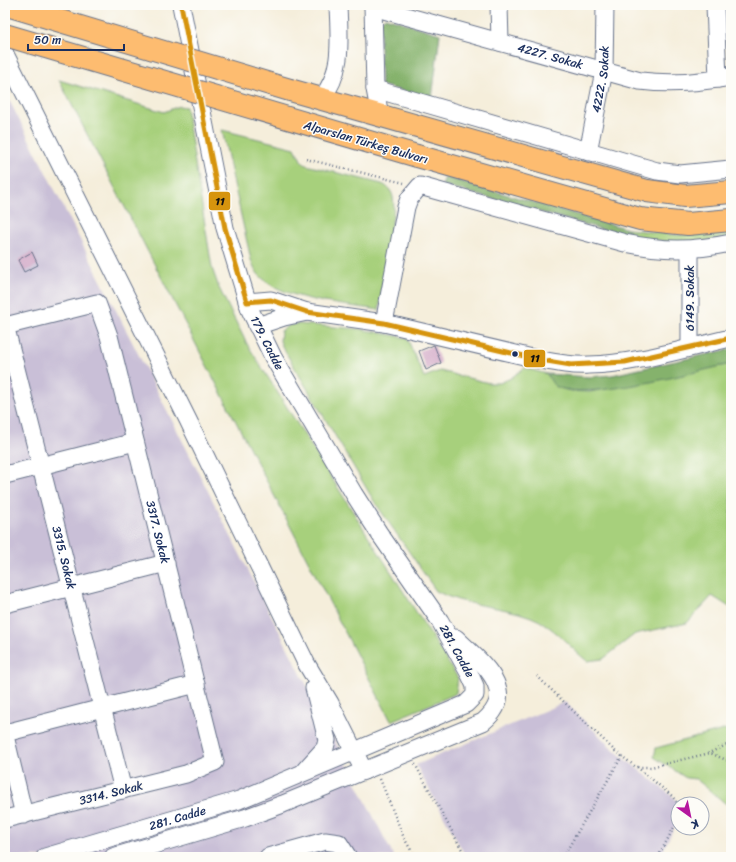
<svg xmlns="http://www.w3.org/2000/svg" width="736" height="862" viewBox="0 0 736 862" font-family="Sriracha,sans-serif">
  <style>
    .industrial { fill: #c9bfd7 }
    .green { fill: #a7d07c; stroke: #61806d }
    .forest { fill: #85b26c; stroke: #507065 }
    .building { fill: #cfa3c4 }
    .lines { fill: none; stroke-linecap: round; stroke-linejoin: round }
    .minor-casing { stroke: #67728a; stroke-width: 19 }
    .highway-casing { stroke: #67728a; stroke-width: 24 }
    .path { stroke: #67728a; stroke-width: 2.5; stroke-dasharray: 1 3; stroke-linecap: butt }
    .minor { stroke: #fff; stroke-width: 17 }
    .highway { stroke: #fdbc70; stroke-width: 22 }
    .highway-bridge-casing { stroke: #67728a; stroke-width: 24; stroke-linecap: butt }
    .highway-bridge { stroke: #fdbc70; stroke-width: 22 }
    .bus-1-casing { stroke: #fdfcf7; stroke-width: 8 }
    .bus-1 { stroke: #d6940e; stroke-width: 5 }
    .bus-dot { fill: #1b2f5e; stroke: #fdfcf7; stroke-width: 1.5 }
    .labels { text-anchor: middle; stroke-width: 3; stroke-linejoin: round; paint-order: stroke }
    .street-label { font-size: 12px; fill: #1b2f5e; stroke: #fdfcf7 }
    .line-badge { stroke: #fdfcf7; stroke-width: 1.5 }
    .pale-badge-label { font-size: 11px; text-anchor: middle; font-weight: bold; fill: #111 }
  </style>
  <rect width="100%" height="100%" fill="#fdfcf7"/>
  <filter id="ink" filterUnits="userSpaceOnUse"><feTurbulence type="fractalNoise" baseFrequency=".025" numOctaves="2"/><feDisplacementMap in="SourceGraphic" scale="8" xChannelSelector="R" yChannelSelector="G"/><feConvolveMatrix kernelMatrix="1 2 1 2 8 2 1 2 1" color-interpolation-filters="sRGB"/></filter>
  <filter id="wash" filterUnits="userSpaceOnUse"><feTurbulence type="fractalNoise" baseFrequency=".012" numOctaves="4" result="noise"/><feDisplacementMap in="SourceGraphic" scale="16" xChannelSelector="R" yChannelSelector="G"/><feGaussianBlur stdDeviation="0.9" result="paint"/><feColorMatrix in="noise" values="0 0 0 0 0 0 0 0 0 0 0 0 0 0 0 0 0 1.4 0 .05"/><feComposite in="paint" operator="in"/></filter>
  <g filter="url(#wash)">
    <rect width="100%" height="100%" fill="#f5eedb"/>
    <path class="industrial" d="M5 92 394 857H5Z
      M565 702 615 751 672 796 677 801 678 820 664 848 666 857H466L416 765Z"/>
    <path class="green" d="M59 80 164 112 179 106 186 107 212 268 219 288 247 344 458 678 456 693 453 695 391 721Z
      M222 130 295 148 302 162 306 165 382 184C396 190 394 204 393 216L379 310C347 305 287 301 262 278 256 273 254 267 251 260Z
      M628 229 677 235 731 232V237L686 244 626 236Z
      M299 324 360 329 407 338 424 377 440 371 489 383H500L511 378 524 368 547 374C559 393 569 391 590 392L731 364V608L712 596 687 623 635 634 603 659 587 661C569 647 553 625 531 617 500 605 465 607 436 591L374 501 283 348 280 341 281 331 289 325Z
      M731 728V808L696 779 686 778 654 757 656 748Z"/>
    <path class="forest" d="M385 17 440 34 432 99 381 85 380 22Z
      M445 177 628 229 626 236 442 185Z
      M731 349V364C696 371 583 403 555 386 552 384 549 377 547 374L589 377 612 375Z"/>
    <g id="blocks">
      <path class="building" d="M32 252 38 265 24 272 18 260Z
        M434 345 441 363 426 370 419 351Z"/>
    </g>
  </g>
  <g filter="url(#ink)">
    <use href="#blocks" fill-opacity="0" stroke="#67728a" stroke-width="1"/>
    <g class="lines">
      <g class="minor-casing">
        <g id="minor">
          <path d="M373 5 375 89 380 116"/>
          <path d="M499 5 500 42"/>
          <path d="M715 5 718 79"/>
          <path id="s1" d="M373 7 640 81C673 85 699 82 731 77"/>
          <path d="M5 54 188 420 306 663 330 703 364 771"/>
          <path d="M375 89 657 171 680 174 731 169"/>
          <path d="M321 99C344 72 339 38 338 5"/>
          <path id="s2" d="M588 152 604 71 605 5"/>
          <path d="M690 250V347"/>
          <path d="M247 302 271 300 307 312 384 323 541 360C557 363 573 366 589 365 637 364 685 348 731 338"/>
          <path d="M384 323 406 207 409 199 420 186 625 243C663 251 692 251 731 243"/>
          <path id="s3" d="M5 325 123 790"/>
          <path id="s4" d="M5 326 97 303 109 336 215 762 186 774 5 819"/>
          <path d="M257 326 284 317 307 312"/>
          <path d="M5 475 135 442"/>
          <path d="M5 604 166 563"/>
          <path d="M5 733 196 684"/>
          <path d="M5 736 24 815"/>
          <path d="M305 770 325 748 327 740 314 688"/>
          <path id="s5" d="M45 857 239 800 466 704 475 695V686L470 675 440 621 379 533 354 494 273 357 250 310 225 228 181 5"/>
          <path d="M113 857 245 818 283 804 483 722C521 690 480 662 456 638"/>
          <path d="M268 857 325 841 339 843 348 857"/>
        </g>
      </g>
      <g class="highway-casing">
        <path id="highway" d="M290 90 647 191 685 196 731 192
          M417 156 640 219 688 224 731 220"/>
      </g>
      <path class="path" d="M306 159 404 183
        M537 676 615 751 636 767H651L710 753 731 762
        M711 752 731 743
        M415 764 466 857
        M637 767 672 796 678 804
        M380 779 404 838 415 857
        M563 857 622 756
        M658 857 678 820"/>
      <use href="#minor" class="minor"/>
      <use href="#highway" class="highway"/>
      <g class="highway-bridge-casing">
        <path id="highway-bridge" d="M7 5 290 90
          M5 35 417 156"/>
      </g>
      <use href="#highway-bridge" class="highway-bridge"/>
      <g class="bus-1-casing">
        <path id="bus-1" d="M181 5 225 228 247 302 271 300 307 312 384 323 541 360 571 365 625 362 731 338"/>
      </g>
      <use href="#bus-1" class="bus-1"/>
    </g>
  </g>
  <circle class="bus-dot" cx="515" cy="354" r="3.5"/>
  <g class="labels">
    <g class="street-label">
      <text dy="4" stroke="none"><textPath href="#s1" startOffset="184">4227. Sokak</textPath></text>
      <text dy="4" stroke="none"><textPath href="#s2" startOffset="74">4222. Sokak</textPath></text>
      <text transform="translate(366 142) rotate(16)" y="4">Alparslan Türkeş Bulvarı</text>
      <text transform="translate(690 298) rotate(-90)" y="4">6149. Sokak</text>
      <text transform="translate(267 343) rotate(63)" y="4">179. Cadde</text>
      <text dy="4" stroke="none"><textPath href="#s4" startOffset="332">3317. Sokak</textPath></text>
      <text dy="4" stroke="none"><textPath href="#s3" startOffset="240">3315. Sokak</textPath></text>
      <text transform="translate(457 651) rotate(61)" y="4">281. Cadde</text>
      <text transform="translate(111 793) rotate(-14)" y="4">3314. Sokak</text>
      <text dy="4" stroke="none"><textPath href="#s5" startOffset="138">281. Cadde</textPath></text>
    </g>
  </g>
  <g class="line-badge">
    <rect x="208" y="191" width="23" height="20" rx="4" fill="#d6940e"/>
    <rect x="523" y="349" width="23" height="19" rx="4" fill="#d6940e"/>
  </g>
  <g class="pale-badge-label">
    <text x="220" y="205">11</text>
    <text x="535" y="362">11</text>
  </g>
  <rect width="736" height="862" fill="none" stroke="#fdfcf7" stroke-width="20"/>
  <g transform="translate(690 816) rotate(147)"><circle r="19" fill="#fdfcf7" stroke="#a3aaba"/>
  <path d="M0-3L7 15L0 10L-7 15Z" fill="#b5179e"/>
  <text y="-6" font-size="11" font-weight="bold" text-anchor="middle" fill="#1b2f5e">K</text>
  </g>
  <path d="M28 44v6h96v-6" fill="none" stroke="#1b2f5e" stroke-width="2"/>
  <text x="34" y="44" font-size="12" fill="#1b2f5e" stroke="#fdfcf7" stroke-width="3" paint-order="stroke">50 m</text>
</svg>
